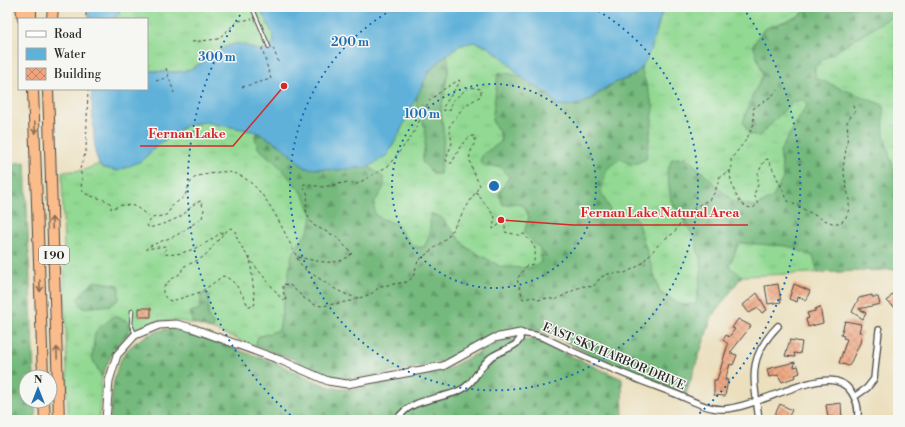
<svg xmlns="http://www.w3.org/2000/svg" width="905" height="427" viewBox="0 0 905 427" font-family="'Libre Bodoni',serif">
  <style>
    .grass { fill: url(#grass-tufts); stroke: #5e825f }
    .forest { fill: url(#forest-firs); stroke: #507254 }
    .water { fill: #5eb1d9; stroke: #446e82 }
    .building { fill: url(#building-cross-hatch) }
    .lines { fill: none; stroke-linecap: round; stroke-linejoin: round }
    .service-casing { stroke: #484641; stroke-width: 4.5 }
    .minor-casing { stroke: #484641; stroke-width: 8 }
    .tertiary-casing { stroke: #484641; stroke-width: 9 }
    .motorway-casing { stroke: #484641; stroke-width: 12 }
    .path { stroke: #484641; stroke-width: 1; stroke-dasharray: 3 3; stroke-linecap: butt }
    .service { stroke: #fff; stroke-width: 2.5 }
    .minor { stroke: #fff; stroke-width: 5.5 }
    .tertiary { stroke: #fff; stroke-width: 7 }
    .motorway { stroke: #fabc8b; stroke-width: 10 }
    .oneway { stroke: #886c56 }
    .ring { fill: none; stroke: #1f6fb2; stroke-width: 2; stroke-dasharray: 2 4 }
    .labels { text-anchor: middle; stroke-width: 3; stroke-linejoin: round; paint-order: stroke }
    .shield { fill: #f6f6f2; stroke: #686867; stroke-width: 1 }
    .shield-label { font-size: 11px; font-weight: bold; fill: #2b2b2b }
    .street-label { font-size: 12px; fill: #2b2b2b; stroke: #f6f6f2 }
    .centre { fill: #1f6fb2; stroke: #f6f6f2; stroke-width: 2 }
    .ring-label { font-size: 12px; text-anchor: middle; font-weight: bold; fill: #1f6fb2; stroke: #f6f6f2; stroke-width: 3; stroke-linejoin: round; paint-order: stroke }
    .leader { fill: none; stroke: #d62828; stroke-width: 1.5 }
    .callout-dot { fill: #d62828; stroke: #f6f6f2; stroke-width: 1.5 }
    .callout-label { font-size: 13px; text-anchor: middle; font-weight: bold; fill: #d62828; stroke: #f6f6f2; stroke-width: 3; stroke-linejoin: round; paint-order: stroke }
  </style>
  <defs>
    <pattern id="grass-tufts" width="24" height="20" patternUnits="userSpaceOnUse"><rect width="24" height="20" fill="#92d993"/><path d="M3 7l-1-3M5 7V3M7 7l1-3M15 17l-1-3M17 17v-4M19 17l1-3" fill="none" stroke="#7eba7f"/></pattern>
    <pattern id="forest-firs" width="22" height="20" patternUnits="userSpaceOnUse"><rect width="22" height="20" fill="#75b97d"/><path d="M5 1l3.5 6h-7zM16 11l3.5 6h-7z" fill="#609767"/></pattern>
    <pattern id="building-cross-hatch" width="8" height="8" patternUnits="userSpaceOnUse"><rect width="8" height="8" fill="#efa47e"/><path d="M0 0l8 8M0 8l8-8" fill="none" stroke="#c28667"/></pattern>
  </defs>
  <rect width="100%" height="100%" fill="#f6f6f2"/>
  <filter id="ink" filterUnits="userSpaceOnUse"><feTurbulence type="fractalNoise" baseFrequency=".025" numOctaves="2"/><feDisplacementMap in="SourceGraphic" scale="8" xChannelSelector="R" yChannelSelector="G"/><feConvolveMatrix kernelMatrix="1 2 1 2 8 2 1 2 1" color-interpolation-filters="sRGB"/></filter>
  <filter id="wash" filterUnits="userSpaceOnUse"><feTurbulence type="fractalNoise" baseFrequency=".012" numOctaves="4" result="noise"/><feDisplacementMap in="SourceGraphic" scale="16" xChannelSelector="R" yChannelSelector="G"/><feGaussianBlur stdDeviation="0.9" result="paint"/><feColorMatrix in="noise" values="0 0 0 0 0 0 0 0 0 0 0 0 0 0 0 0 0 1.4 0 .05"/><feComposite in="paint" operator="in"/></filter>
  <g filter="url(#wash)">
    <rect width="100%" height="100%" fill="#ebdfbd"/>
    <path class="grass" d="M121 7H259L273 34 274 42C261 60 247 40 232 45 219 48 207 60 195 67 183 75 161 72 147 70V19H114L119 15Z
      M663 7H898V269L700 278 696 304 681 305 660 293 656 281 283 304 279 331 258 337 255 346 212 329 214 325 210 329C182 319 152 315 127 335 122 339 118 347 113 351 108 355 98 356 92 358L102 377 99 420H68L62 172 84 170 99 164 103 168 141 161 160 143 187 125 205 122 387 155C404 129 412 99 428 72 435 61 461 40 476 42 495 46 511 66 523 79L656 33Z"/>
    <path class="forest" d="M813 7H898V15L896 14 822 60 815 67V78L883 105 884 135 898 185V269L818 273 813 256 787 246 739 243 729 266 742 276 712 317 686 394C661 384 634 376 609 365 584 353 548 328 520 328 486 329 468 354 439 362 410 370 373 376 343 379L327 377 293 359 255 346 258 337 279 330 292 254 309 230 312 215 304 195 280 167 258 148 255 137 257 132 281 146 305 168 337 170 369 167 384 178V187L374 203 375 216 396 224 413 247H424L430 234V213L441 217 466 247 501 267 531 268 541 262 540 249 524 233 529 217 524 206 515 203 503 205 499 194 509 177 500 166 486 167 480 161 483 154 501 142 500 133 492 121 498 73C519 71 544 90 557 105L589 101 614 83 629 78 641 68 654 109 646 159 633 165 620 159 607 169 601 192 611 212 636 217 660 293 681 305 696 304 702 266 694 237 671 201 667 172 672 159 686 157 735 203 756 206 773 197 783 178 780 151 807 105 803 100 793 102 759 136 749 134 743 122 751 99 763 75 753 45 764 29 796 17Z
      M447 54 449 67 441 110 444 137 440 174H434L422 162C424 150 427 137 424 125 423 120 419 116 418 111 411 88 432 68 447 54Z
      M25 162 34 377H26V401H35L36 420H7V164Z
      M94 281 119 285V299L111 305 83 308 77 299Z
      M207 293 209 295 208 317 214 325 212 329 192 322 190 312 200 309 201 294Z
      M114 316 128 321V334L113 351 102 377 92 358 95 332Z
      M165 329 184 331 278 364 324 385 339 389H357L447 369 501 341 517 338 535 340 622 379 623 420H110C114 373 113 344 165 329Z"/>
    <path class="water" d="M88 7H121C116 24 104 19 89 19Z
      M259 7H663C659 23 651 55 641 68 635 77 624 79 615 83 589 94 592 109 557 105L548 94 523 79 504 59 488 47 475 42 460 45 447 54 429 71 397 138 387 155 369 167 337 170 305 168 281 146 257 132 205 122 187 125 160 143 141 161 118 171 103 168 99 164 95 152 91 89H147V70C161 72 180 74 193 68 200 65 207 59 213 55 220 51 227 45 235 44 249 42 261 60 274 42L273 34Z"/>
    <g id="blocks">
      <path class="building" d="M778 284 781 302 768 304 765 286Z
        M794 284 810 291 806 300 798 297 797 302 789 299Z
        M898 288V310L887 301Z
        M757 293 767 310 762 313 758 308 749 313 743 305Z
        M872 295V297H878L880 304 859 309 866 313 863 319 852 312 859 298Z
        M820 307 823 323 808 327 806 319 809 318 807 313 815 311V309Z
        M139 308H151V317H139Z
        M738 319 751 326 730 353 737 355 733 365 730 364 725 380H728L725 396 714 395V380H717L728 344 723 340 726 335 729 337 735 329 732 328Z
        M845 321 861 324 859 332H862L860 343 849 366 839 363 847 339 843 338 844 336 841 335Z
        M790 340 802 342 800 354 794 353 795 357 785 356Z
        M795 362 794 367 798 366 800 373 795 375 796 377 782 382 778 375 769 377 767 369Z
        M841 403 842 420H834V417H828L826 405Z
        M780 404 792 410 787 420H772Z"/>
    </g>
  </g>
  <g filter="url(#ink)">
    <use href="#blocks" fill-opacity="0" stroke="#484641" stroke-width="1"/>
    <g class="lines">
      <g class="service-casing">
        <path id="service" d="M252 7 269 47
          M132 311 131 325 135 334"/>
      </g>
      <g class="minor-casing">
        <path id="minor" d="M854 397 867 388 874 379 879 330
          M397 420C409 399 436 400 456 392 474 386 477 369 490 358 499 351 509 350 517 343L520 339V333L535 335 547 339C589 360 632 378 676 394 691 400 708 410 725 409 756 407 809 375 836 381 852 385 861 405 857 420
          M759 420C754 378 746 359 778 326"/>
      </g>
      <g class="tertiary-casing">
        <path id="tertiary" d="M106 420 109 381 117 355 135 335 159 325 176 324 192 328 280 360 328 381 347 384 443 366 494 338 520 333"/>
      </g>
      <g class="motorway-casing">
        <path id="motorway" d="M21 7 23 19
          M31 7V19
          M52 19 53 7
          M33 89 43 377
          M48 89 59 420
          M44 401 45 420"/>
      </g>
      <path class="path" d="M86 7V19
        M192 42 218 39 238 21 252 19
        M273 48 279 63
        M166 68 174 93
        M156 81 168 77
        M242 87 271 79 262 49 263 47
        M88 89 86 151 80 169 82 178 81 189C88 199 102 196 111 204V209L122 205 135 206 151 218
        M730 171C730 184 738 209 753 208L758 204 754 194 758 185V173L765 160 768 159 788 201 822 219 832 223H841L846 217 849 209V199L843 169 848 135 847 122 855 111 852 104
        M476 192 495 217 493 229 500 224 505 223V232L518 235 524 234C535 247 538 246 533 264L526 266 517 279 523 299 534 297 538 300 548 298 555 300 582 286 593 287 601 277 611 273H625L640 265 663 240 674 233 689 211 710 199 715 192 720 176 732 170 731 159 746 140 754 124 753 109C762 101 772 98 778 89
        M223 233H220C208 244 181 257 165 254L164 252 166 248 165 246 146 249 152 245 177 235 202 218 204 210 201 201C192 203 189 211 181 216 171 222 160 225 149 228L147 225 152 218 166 215C169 212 171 208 173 205 177 202 182 199 185 195 188 190 189 183 193 179 199 174 207 175 214 173 258 162 281 228 297 257 315 260 338 269 352 253L335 236 313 225C310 220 305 213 306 206 307 195 311 196 302 186L304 184 323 187 348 182 357 184 388 166 412 136 429 101 444 89 459 80 460 82 443 107V110L448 111 451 109V102L469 87 481 89V96L464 106 449 127 452 143 446 160 448 163H452L460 147 470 136H475C476 143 472 147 470 154 468 161 476 179 480 185L448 237 418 261 413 277 407 282 381 286 371 294 351 301 322 306 315 305 304 298 290 285 283 284V291L286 300 285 302 280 297C267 279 239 251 235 231L231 228C223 231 211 251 203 257 197 261 189 264 183 267L181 273C172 279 154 288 168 300L172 301 201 292 223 276C235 279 243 295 248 306L253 307 255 303 250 257
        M297 258C304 271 308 271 320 279 333 288 343 295 359 298"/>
      <use href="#service" class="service"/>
      <use href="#minor" class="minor"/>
      <use href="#tertiary" class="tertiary"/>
      <use href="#motorway" class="motorway"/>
    </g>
    <defs><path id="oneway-shaft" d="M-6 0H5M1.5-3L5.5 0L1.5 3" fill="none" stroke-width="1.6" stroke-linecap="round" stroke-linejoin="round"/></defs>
    <g class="oneway">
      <use href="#oneway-shaft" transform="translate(35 128) rotate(88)"/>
      <use href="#oneway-shaft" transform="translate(52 223) rotate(-92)"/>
      <use href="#oneway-shaft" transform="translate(40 286) rotate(88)"/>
      <use href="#oneway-shaft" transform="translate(57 353) rotate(-92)"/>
    </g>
  </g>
  <g class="ring">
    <circle cx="494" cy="186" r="102"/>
    <path d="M593 8A204 204 0 1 1 395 8"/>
    <path d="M295 419A306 306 0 0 1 245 8M743 8A306 306 0 0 1 693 419"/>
  </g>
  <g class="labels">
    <rect class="shield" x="39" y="246" width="30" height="18" rx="3"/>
    <g class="shield-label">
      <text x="54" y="259">I 90</text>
    </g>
    <g class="street-label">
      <text transform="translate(614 356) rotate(23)" y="4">EAST SKY HARBOR DRIVE</text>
    </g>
  </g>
  <circle cx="494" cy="186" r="6" class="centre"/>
  <g class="ring-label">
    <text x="350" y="46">200 m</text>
    <text x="217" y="61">300 m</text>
    <text x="422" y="118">100 m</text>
  </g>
  <path class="leader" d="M284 86L233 146H140M501 220L573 225H748"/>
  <g class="callout-dot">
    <circle cx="284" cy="86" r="4"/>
    <circle cx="501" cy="220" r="4"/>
  </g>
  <g class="callout-label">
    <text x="187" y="138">Fernan Lake</text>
    <text x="660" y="217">Fernan Lake Natural Area</text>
  </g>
  <rect width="905" height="427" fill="none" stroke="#f6f6f2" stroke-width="24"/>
  <rect x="18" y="18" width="130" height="72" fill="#f6f6f2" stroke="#a5a5a2"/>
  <rect x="26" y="31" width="20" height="6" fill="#ffffff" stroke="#a5a5a2"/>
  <text x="54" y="38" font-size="12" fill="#2b2b2b">Road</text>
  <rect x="26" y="48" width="20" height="12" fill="#5eb1d9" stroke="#a5a5a2"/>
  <text x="54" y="58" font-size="12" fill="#2b2b2b">Water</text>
  <rect x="26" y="68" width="20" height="12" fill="url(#building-cross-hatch)" stroke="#a5a5a2"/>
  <text x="54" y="78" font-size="12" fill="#2b2b2b">Building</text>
  <g transform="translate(38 389)"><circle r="19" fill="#f6f6f2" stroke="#a5a5a2"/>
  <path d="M0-3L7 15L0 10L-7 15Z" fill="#1f6fb2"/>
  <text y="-6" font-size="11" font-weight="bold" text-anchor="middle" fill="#2b2b2b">N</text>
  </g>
</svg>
